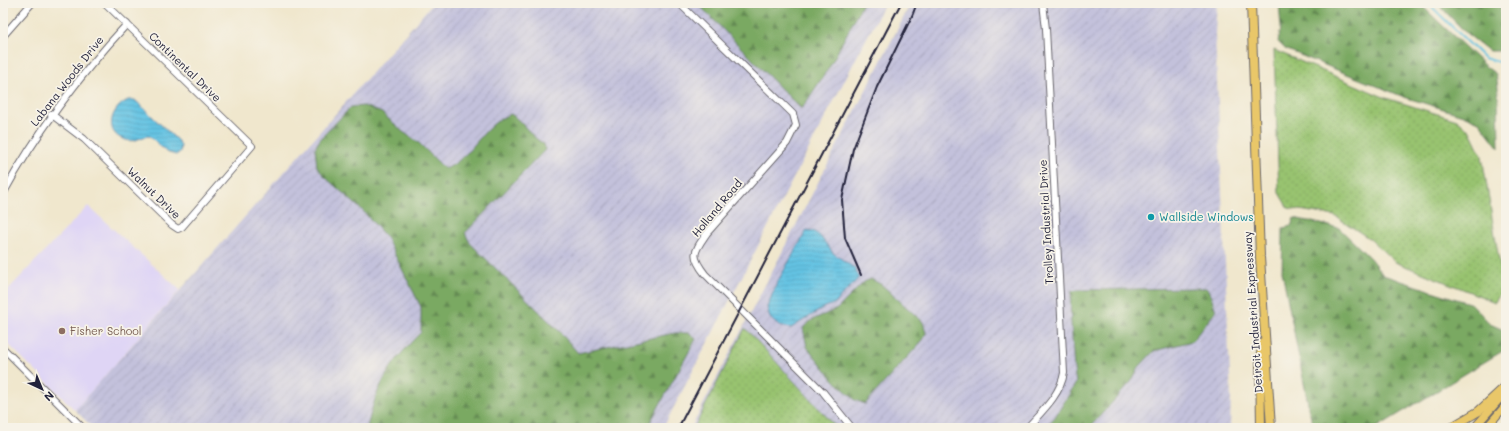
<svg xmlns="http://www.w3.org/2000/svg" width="1509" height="431" viewBox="0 0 1509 431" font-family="Mali,sans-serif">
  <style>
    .built { fill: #dfd5f5 }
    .industrial { fill: url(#industrial-furrows) }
    .grass { fill: url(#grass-dots); stroke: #5d7256 }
    .forest { fill: url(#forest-firs); stroke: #4e664e }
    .water { fill: url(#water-rules); stroke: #43728f }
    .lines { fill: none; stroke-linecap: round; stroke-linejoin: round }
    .stream { stroke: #64c3e3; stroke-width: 2 }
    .minor-casing { stroke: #6a676e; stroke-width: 8 }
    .major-casing { stroke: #6a676e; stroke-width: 9 }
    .highway-casing { stroke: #6a676e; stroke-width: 10 }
    .minor { stroke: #fff; stroke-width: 6 }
    .major { stroke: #e9c769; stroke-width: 7 }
    .highway { stroke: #e9c769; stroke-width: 8 }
    .rail { stroke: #22223b; stroke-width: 2 }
    .culture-dot { fill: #0f9aa8; stroke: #f7f3e8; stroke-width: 1.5 }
    .education-dot { fill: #8d6e63; stroke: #f7f3e8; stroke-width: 1.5 }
    .labels { text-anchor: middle; stroke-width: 3.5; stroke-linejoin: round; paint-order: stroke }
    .street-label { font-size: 11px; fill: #22223b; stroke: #f7f3e8 }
    .culture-label { font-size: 11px; fill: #0d838f; stroke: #f7f3e8; text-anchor: start }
    .education-label { font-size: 11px; fill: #785e54; stroke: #f7f3e8; text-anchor: start }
  </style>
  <defs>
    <pattern id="industrial-furrows" width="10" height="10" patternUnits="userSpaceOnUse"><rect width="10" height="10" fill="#c3c1db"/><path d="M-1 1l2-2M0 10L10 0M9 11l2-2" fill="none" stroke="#a7a6bd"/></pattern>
    <pattern id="grass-dots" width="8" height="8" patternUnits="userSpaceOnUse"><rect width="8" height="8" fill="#98c370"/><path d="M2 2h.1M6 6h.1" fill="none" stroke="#83a762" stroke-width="1.8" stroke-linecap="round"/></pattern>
    <pattern id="forest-firs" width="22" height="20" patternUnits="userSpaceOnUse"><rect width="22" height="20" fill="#7aa962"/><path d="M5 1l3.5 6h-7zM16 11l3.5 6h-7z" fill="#648952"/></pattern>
    <pattern id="water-rules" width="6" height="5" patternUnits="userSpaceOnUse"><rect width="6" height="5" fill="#64c3e3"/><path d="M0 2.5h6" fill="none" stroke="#56a7c4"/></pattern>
  </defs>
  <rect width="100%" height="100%" fill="#f7f3e8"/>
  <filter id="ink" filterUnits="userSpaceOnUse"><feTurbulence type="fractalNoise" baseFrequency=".025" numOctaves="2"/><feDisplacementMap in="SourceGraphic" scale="8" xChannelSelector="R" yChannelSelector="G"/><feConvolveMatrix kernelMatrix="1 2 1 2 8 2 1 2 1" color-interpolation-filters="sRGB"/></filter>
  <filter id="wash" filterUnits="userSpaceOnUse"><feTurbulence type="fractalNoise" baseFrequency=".012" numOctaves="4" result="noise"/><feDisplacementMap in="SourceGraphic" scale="16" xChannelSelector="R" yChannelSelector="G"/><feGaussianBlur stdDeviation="0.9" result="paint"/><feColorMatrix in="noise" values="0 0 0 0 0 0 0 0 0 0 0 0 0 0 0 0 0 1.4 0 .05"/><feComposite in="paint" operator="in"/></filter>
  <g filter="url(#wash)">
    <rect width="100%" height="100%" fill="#f0e7cd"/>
    <path class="built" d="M88 206 180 290 75 410 3 339V295Z"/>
    <path class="industrial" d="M433 3H885L663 428H93L75 410Z
      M911 3H1217L1215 34 1231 398 1230 428H691Z"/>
    <path class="grass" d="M1274 50 1386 98 1457 120 1470 131 1482 156 1500 266 1502 291 1495 302 1395 262 1370 239 1335 216 1288 208 1279 193Z
      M745 328 837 428H694Z"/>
    <path class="forest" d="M697 3H863L830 66 803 107 800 108Z
      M1279 3H1419L1485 66 1496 74 1498 87 1499 148 1479 122 1463 115 1404 97 1285 49 1278 42 1281 28Z
      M1437 3H1500L1503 43 1500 51H1489L1466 33Z
      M364 106 382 113 403 132 418 142 445 169C472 158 483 123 511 114 524 123 531 137 544 144L545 150 465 233 470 243 559 331 578 353 675 333H690L696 339 647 428H600L597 425 594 428H367C371 412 375 395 383 381 392 363 407 346 421 332V307L386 237 363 211 325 177 317 167 315 148 321 138 351 107Z
      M1294 218 1339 228 1370 258 1383 275 1472 304 1490 324 1506 331V349L1376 428H1316L1312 424 1282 271 1283 228 1291 226Z
      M871 279 882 285 923 322 926 333 923 340 865 404 855 400 834 380 807 347 803 328 812 320 837 309 864 282Z
      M1194 288H1207L1210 294 1216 311 1192 341 1154 351 1139 367 1131 382 1089 428H1045L1055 417 1076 383C1073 367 1073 351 1072 336 1071 321 1069 306 1072 291L1078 290Z"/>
    <path class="water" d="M128 100H135L177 140 181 145 180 152 176 155 166 152 150 136C141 136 135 143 126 140 103 134 110 108 128 100Z
      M807 230 813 231 820 236 833 253 854 268 859 277C852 287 842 293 836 303L825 307 791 328 779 326 770 318 767 307 778 281Z"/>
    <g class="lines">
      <path class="stream" d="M1428 3 1484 58 1506 64"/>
    </g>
  </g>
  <g filter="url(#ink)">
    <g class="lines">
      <g class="minor-casing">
        <path id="minor" d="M679 3 793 114 796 125 787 143 707 233C694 252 690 255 705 274L823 392 852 428
          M3 36 32 3
          M51 114 84 139 172 225 178 229 182 227 252 146 105 3
          M3 194C37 132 79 76 127 24
          M3 348 83 428
          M1027 428C1041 412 1060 396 1064 373L1046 29 1043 3"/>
      </g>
      <g class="major-casing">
        <path id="major" d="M1474 428 1506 392
          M1486 428 1506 405"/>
      </g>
      <g class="highway-casing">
        <path id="highway" d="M1251 3 1260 257 1271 428
          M1261 428 1260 359 1263 342
          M1450 428 1479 411 1506 386"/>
      </g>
      <use href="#minor" class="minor"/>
      <use href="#major" class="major"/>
      <use href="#highway" class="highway"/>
      <path class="rail" d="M861 275 845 238 842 200 853 149 877 87 912 16 917 3
        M678 428 901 3"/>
    </g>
  </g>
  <circle class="culture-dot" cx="1151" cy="217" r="4"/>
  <circle class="education-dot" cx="62" cy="331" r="4"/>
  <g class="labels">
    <g class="street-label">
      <text transform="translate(185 67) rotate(44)" y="4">Continental Drive</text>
      <text transform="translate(67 81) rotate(-52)" y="4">Labana Woods Drive</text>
      <text transform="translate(154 193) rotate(44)" y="4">Walnut Drive</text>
      <text transform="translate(717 208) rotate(-50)" y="4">Holland Road</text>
      <text transform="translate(1046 222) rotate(-93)" y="4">Trolley Industrial Drive</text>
      <text transform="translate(1253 312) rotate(-94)" y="4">Detroit Industrial Expressway</text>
    </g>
    <g class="culture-label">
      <text x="1159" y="221">Wallside Windows</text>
    </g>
    <g class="education-label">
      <text x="70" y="335">Fisher School</text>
    </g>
  </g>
  <rect width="1509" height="431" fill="none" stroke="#f7f3e8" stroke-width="16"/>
  <g transform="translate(42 389) rotate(136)" stroke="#f7f3e8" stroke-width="3" paint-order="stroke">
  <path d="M0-3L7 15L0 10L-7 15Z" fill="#22223b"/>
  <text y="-6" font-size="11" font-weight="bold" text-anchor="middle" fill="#22223b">N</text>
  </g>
</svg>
